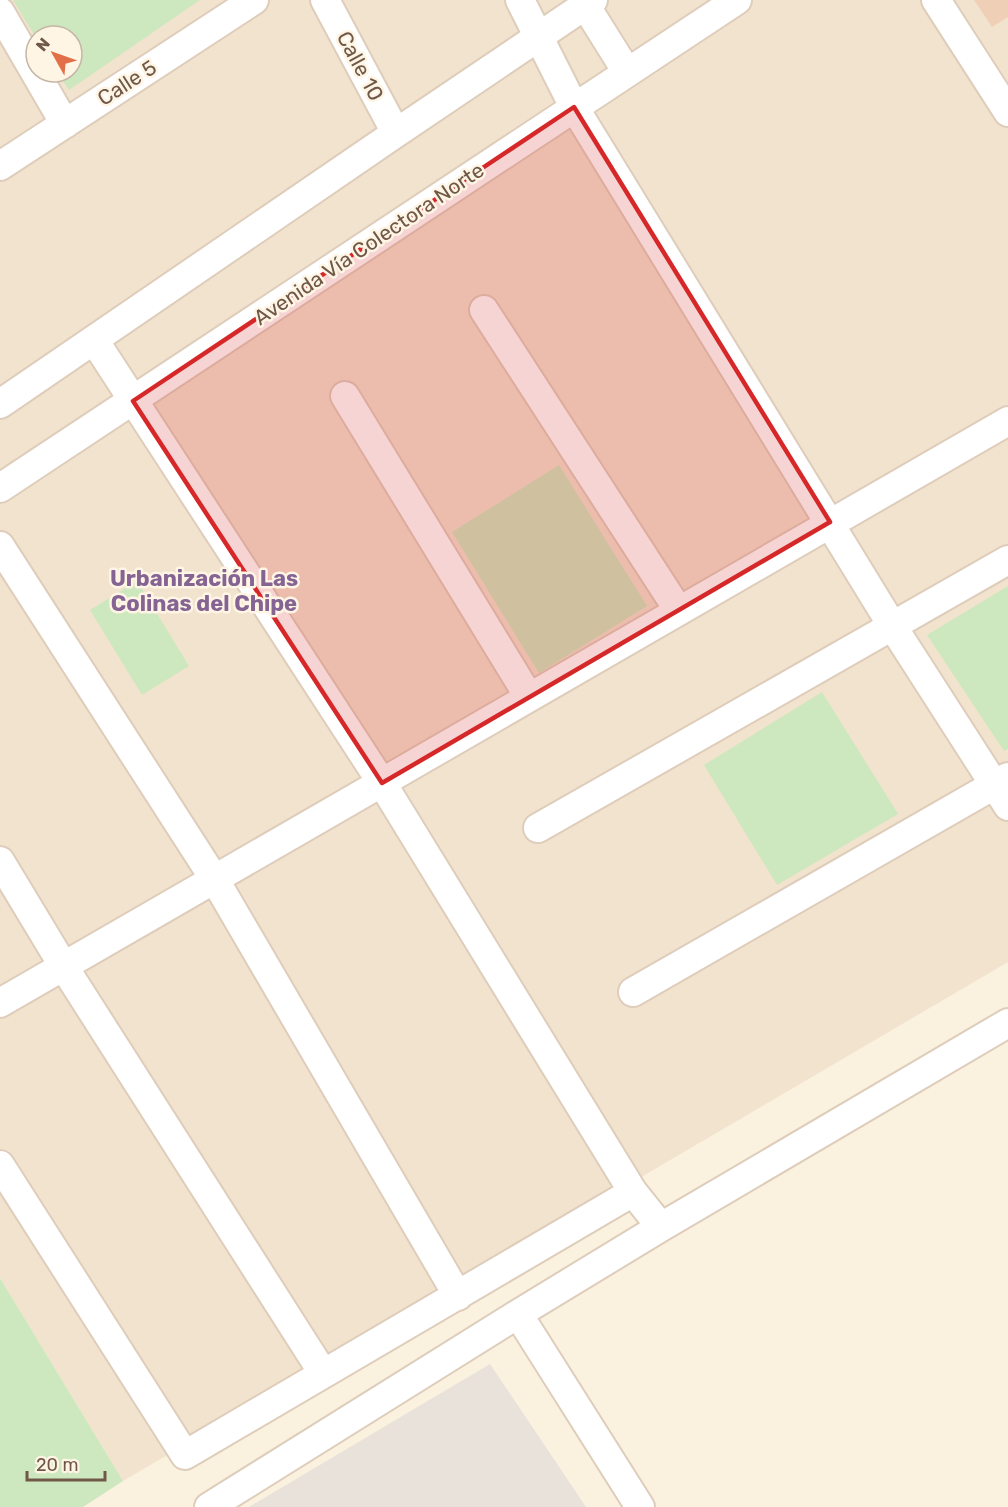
<svg xmlns="http://www.w3.org/2000/svg" width="1008" height="1507" viewBox="0 0 1008 1507" font-family="Rubik,sans-serif">
  <style>
    .residential { fill: #f2e3ce; fill-rule: evenodd }
    .industrial { fill: #e9e2db }
    .green { fill: #cde7bf }
    .building { fill: #efd0b7 }
    .lines { fill: none; stroke-linecap: round; stroke-linejoin: round }
    .minor-casing { stroke: #decdbb; stroke-width: 32 }
    .minor { stroke: #fff; stroke-width: 28 }
    .marked { fill: #d62828; fill-opacity: 0.2; stroke: #d62828; stroke-width: 4.5; stroke-linejoin: round }
    .labels { text-anchor: middle; stroke-width: 5; stroke-linejoin: round; paint-order: stroke }
    .street-label { font-size: 21px; fill: #705848; stroke: #fef5e4 }
    .neighbourhood-label { font-size: 22px; font-weight: bold; fill: #856393; stroke: #fef5e4 }
  </style>
  <rect width="100%" height="100%" fill="#fbf1df"/>
  <path class="residential" d="M0 0H1008V962L123 1481 0 1278ZM36 36H72V72H36Z"/>
  <path class="industrial" d="M490 1364 586 1507H249Z"/>
  <path class="green" d="M13 0H200L69 90 57 72H72V36H36V38Z
    M559 465 647 606 539 673 452 532Z
    M137 581 189 666 142 695 90 610Z
    M1008 586V749L1004 751 927 635Z
    M822 692 898 814 777 885 704 765Z
    M0 1278 123 1481 83 1507H0Z"/>
  <path class="building" d="M974 0H1008V17L992 27Z"/>
  <g class="lines">
    <g class="minor-casing">
      <path id="minor" d="M325 0 396 133
        M520 0 574 107 893 627 1008 806
        M582 0 627 72
        M936 0 1008 112
        M0 12 65 124
        M0 166 254 0
        M484 310 679 611
        M94 340 382 783 633 1192 661 1227
        M345 396 529 697
        M0 404 396 133 593 0
        M0 488 737 0
        M0 546 215 880 458 1296
        M538 828 1008 560
        M0 861 64 967 323 1373
        M633 992 1008 777
        M0 1003 1008 421
        M0 1165 185 1455 633 1192
        M518 1314 640 1507
        M209 1507 518 1314 661 1227 1008 1023"/>
    </g>
    <use href="#minor" class="minor"/>
  </g>
  <path class="marked" d="M574 107 830 522 382 783 133 401Z"/>
  <g class="labels">
    <g class="street-label">
      <text transform="translate(360 66) rotate(62)" y="7">Calle 10</text>
      <text transform="translate(127 83) rotate(-33)" y="7">Calle 5</text>
      <text transform="translate(369 244) rotate(-34)" y="7">Avenida Vía Colectora Norte</text>
    </g>
    <g class="neighbourhood-label">
      <text x="204" y="586">Urbanización Las<tspan x="204" dy="25">Colinas del Chipe</tspan></text>
    </g>
  </g>
  <g transform="translate(54 54) rotate(310)"><circle r="28" fill="#fef5e4" stroke="#c5b6a6" stroke-width="1.5"/>
  <path d="M0-4.5L10 22L0 15L-10 22Z" fill="#e26f47"/>
  <text y="-9" font-size="16" font-weight="bold" text-anchor="middle" fill="#705848">N</text>
  </g>
  <path d="M27 1471v9h78v-9" fill="none" stroke="#705848" stroke-width="3"/>
  <text x="36" y="1471" font-size="18" fill="#705848" stroke="#fef5e4" stroke-width="4.5" paint-order="stroke">20 m</text>
</svg>
